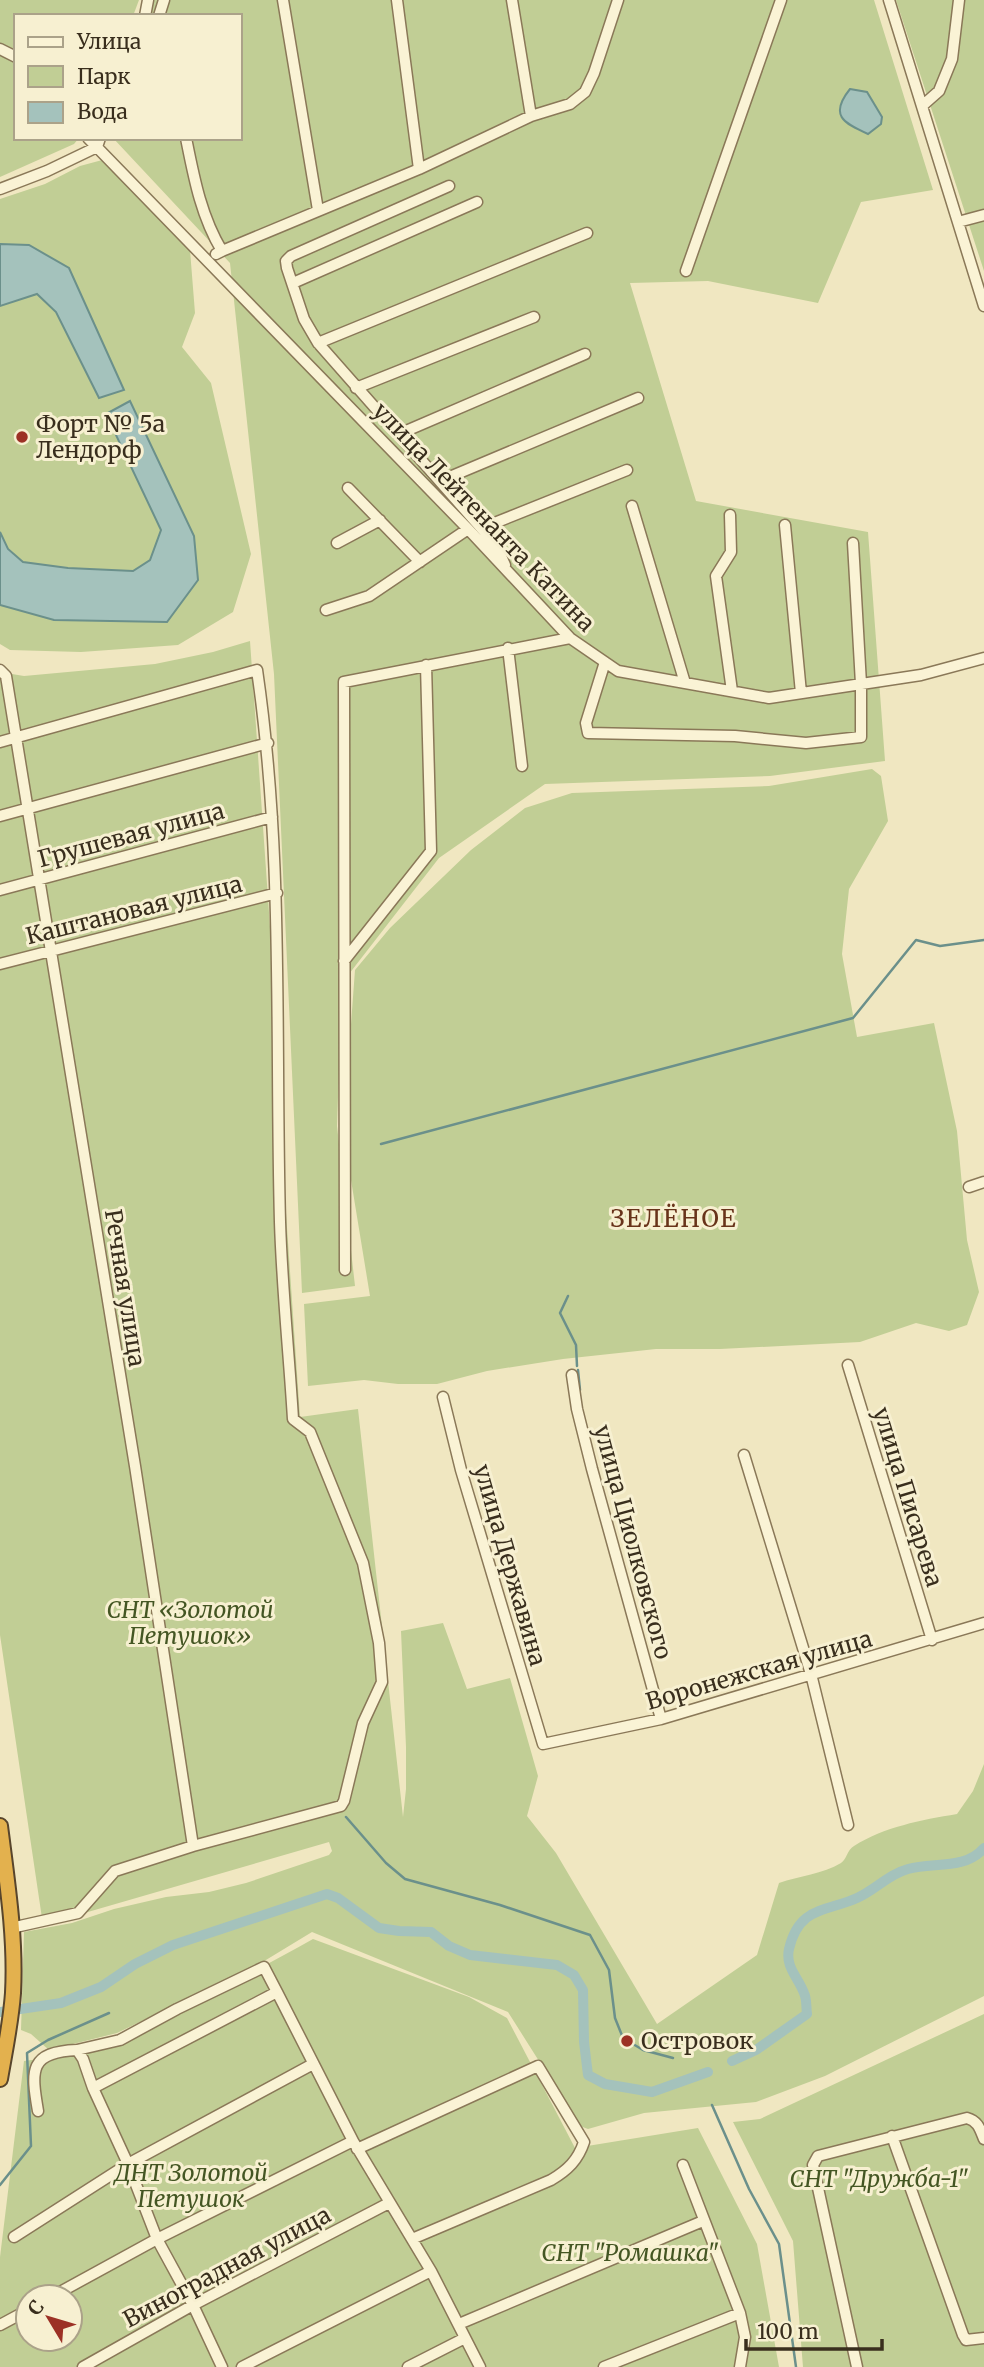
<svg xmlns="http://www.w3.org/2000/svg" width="984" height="2367" viewBox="0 0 984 2367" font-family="Merriweather,serif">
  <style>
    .green { fill: #c1ce95; fill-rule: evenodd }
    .water { fill: #a4c2bc; stroke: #6b908b; stroke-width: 2 }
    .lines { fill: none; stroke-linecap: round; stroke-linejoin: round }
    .stream { stroke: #6b908b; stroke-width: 2.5 }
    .canal { stroke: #a4c2bc; stroke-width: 10 }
    .minor-casing { stroke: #8a7858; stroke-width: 13 }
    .highway-casing { stroke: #58452c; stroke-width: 18 }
    .minor { stroke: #faf3d5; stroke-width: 10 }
    .highway { stroke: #e3b14e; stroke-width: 14 }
    .poi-dot { fill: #9c3125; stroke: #f7f0d1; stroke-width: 2.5 }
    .labels { text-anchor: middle; stroke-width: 6; stroke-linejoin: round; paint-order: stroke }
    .poi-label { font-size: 23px; fill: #392e1d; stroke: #f7f0d1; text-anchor: start }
    .street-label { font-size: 23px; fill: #392e1d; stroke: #f7f0d1 }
    .park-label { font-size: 23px; font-style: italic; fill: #445623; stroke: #f7f0d1 }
    .neighbourhood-label { font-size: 24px; letter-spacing: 2px; fill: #68331a; stroke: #f7f0d1 }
  </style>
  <rect width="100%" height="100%" fill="#f0e7c1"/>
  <path class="green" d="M0 0H139L133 16H16V138H79L74 144 0 177Z
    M154 0H874L933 190 861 202 818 303 708 281 630 283 696 501 868 532 885 761 770 776 545 784 439 858 342 983 337 1126 355 1286 302 1293 274 674 230 263 113 138H240V16H149Z
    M896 0H984V271Z
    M106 159 190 250 195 313 182 347 211 383 251 554 233 612 178 645 81 652 10 650 0 644V605L54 620 198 580 106 414 161 530 150 560 134 571 68 568 23 562 8 549 0 532V306L37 293 56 312 99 398 29 245 0 244V199L45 184 80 166Z
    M250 641 278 1041 279 1111 300 1417 358 1409 403 1817 406 1789V1747L401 1631 443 1623 467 1689 510 1678 538 1776 527 1816 556 1853 657 2024 757 1955 779 1883C799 1876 823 1874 841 1863 847 1859 847 1850 854 1846 884 1827 921 1820 957 1814L973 1791 984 1764V1996L825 2076 756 2102 644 2113 588 2129 580 2126 508 2012 312 1932 261 1963 117 2033 49 2050 31 2034 21 2030 24 1932 72 1923 114 1909 166 1897 209 1892 246 1883 329 1855 332 1851 329 1842 43 1925 0 1635V672L24 676 155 664 213 652Z
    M872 769 881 776 888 821 849 889 842 954 857 1037 934 1023 957 1131 967 1240 979 1292 967 1325 949 1331 916 1323 860 1342 720 1349H656L563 1359 487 1371 437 1384H398L364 1380 308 1386 304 1304 370 1296 351 1180 347 1132 348 1065 355 970 390 928 471 850 525 808 572 793 769 786Z
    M313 1939 469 1997 507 2018 575 2148 698 2128 757 2244 779 2367H0V2257L24 2061C81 2055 134 2030 185 2005 229 1984 271 1963 313 1939ZM28 2297H70V2339H28Z
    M984 2014V2367H803L793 2241 733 2122 760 2119Z"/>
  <path class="water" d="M850 89 867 92 882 117 881 124 868 134C843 123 829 115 850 89Z
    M0 244 29 245 69 268 124 390 99 398 56 312 37 294 0 306Z
    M130 401 194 536 198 580 167 622 54 620 0 605V532L8 549 23 562 68 568 133 571 150 560 161 530 106 414Z"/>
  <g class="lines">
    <path class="stream" d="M381 1144 853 1018 916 940 940 946 984 940
      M568 1296 560 1313 576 1345 577 1366
      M578 1370 580 1390
      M346 1817 386 1863 405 1879 500 1905 590 1935 609 1970 615 2018 623 2038 643 2050 673 2058
      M712 2105 749 2189 779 2244 796 2367
      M0 2185 31 2146 27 2053 48 2040 109 2013"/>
    <path class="canal" d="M0 2012 61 2003 101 1987 135 1964 173 1945 327 1894 338 1898 379 1928 399 1931 431 1932 449 1946 470 1955 557 1965 574 1975 583 1990 584 2042 588 2075 605 2084 652 2092 708 2072
      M732 2061 756 2050 807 2014C806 2007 807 1999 804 1993 798 1977 785 1967 789 1949 799 1906 826 1912 857 1898 875 1890 889 1874 908 1869 934 1862 965 1870 984 1848"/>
    <g class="minor-casing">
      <path id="minor" d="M283 0 318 210
        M397 0 419 169
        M512 0 531 116
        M889 0 984 306
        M145 16 148 0
        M159 16 164 0
        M0 49 16 57
        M922 106 939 91 952 59 959 0
        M88 138 468 529 570 638 618 671 769 698 921 675 984 658
        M186 138C194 178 201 216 222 251L216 254
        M449 186 291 256 286 261 287 268 304 319 318 343 496 545 505 565
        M0 189 47 171 97 147 100 138
        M958 222 984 215
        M222 251 419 169 531 116 570 104 585 92 594 73 618 0
        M686 271 781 0
        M293 283 477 202
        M318 343 587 233
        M356 388 534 317
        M399 434 585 354
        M440 481 638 398
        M348 488 420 562
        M632 506 685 683
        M730 515 731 552 716 576 732 691
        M785 525 801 693
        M482 528 627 470
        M337 543 380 520
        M326 610 369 596 468 529
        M508 648 522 766
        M605 662 586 723 588 733 735 736 806 743 861 737V684L853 543
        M0 670 6 676 135 1466 193 1846
        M0 742 257 670C284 855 275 1036 280 1222 282 1288 289 1353 293 1419L310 1432 363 1563 379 1643 382 1682 363 1723 344 1801 341 1806 193 1846 115 1871 78 1913 11 1928
        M0 816 268 743
        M0 890 272 817
        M344 961 431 851 426 665
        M0 964 277 893
        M969 1187 984 1182
        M345 1270 344 682 570 638
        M848 1365 932 1640
        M572 1375 577 1409 592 1469 661 1719
        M443 1397 461 1470 543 1744 661 1719 984 1623
        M744 1455 811 1674 848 1825
        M77 2050 120 2040 177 2009 264 1967 277 1992
        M38 2111C31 2070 29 2052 77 2050L83 2059 93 2088
        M892 2136 963 2335 966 2340 984 2338
        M357 2149 538 2066 584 2142C578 2160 568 2170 551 2180L412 2239
        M683 2165 740 2313 745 2337 740 2367
        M14 2237 128 2164 313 2064
        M51 2297 157 2239 353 2141
        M459 2324 703 2221
        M0 2325 28 2310
        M83 2367 193 2305 389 2203
        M222 2367 193 2305 157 2239 128 2164 93 2088 277 1992 353 2141 431 2271 480 2367
        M242 2367 431 2271
        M408 2367 465 2338
        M604 2367 740 2313
        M857 2367 813 2165 818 2156 967 2118C978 2121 980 2129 984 2139"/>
    </g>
    <g class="highway-casing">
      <path id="highway" d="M0 1826C7 1881 16 1938 13 1993 11 2022 5 2050 0 2079"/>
    </g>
    <use href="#minor" class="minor"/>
    <use href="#highway" class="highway"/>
  </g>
  <g class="poi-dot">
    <circle cx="22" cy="437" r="7"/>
    <circle cx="627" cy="2041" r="7"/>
  </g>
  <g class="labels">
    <g class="poi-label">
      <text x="36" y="432">Форт № 5а<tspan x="36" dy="26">Лендорф</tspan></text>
      <text x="641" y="2049">Островок</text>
    </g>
    <g class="street-label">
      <text transform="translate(484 517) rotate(46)" y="8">улица Лейтенанта Катина</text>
      <text transform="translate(131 835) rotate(-15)" y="8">Грушевая улица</text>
      <text transform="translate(134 910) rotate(-14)" y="8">Каштановая улица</text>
      <text transform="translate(125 1288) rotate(81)" y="8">Речная улица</text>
      <text transform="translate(908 1497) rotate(73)" y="8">улица Писарева</text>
      <text transform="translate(633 1542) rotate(75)" y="8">улица Циолковского</text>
      <text transform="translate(510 1565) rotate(74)" y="8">улица Державина</text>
      <text transform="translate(759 1670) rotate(-16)" y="8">Воронежская улица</text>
      <text transform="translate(227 2267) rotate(-28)" y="8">Виноградная улица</text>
    </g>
    <g class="park-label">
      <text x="190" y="1618">СНТ «Золотой<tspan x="190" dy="26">Петушок»</tspan></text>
      <text x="191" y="2181">ДНТ Золотой<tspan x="191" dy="26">Петушок</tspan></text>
      <text x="879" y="2187">СНТ "Дружба-1"</text>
      <text x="630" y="2261">СНТ "Ромашка"</text>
    </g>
    <g class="neighbourhood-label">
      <text x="674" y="1227">ЗЕЛЁНОЕ</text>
    </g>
  </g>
  <rect x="14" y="14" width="228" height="126" fill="#f7f0d1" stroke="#aba289" stroke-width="2"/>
  <rect x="28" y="37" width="35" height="10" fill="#faf3d5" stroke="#aba289" stroke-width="2"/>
  <text x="77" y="49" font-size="21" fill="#392e1d">Улица</text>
  <rect x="28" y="66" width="35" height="21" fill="#c1ce95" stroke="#aba289" stroke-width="2"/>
  <text x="77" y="84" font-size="21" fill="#392e1d">Парк</text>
  <rect x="28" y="102" width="35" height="21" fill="#a4c2bc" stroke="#aba289" stroke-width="2"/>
  <text x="77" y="119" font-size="21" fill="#392e1d">Вода</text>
  <g transform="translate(49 2318) rotate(308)"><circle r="33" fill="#f7f0d1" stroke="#aba289" stroke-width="2"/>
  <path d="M0-5L12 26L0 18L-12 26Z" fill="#9c3125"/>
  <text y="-10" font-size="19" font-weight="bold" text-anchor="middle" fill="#392e1d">С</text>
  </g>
  <path d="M746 2339v10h136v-10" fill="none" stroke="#392e1d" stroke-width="3.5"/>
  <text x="757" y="2339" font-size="21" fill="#392e1d" stroke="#f7f0d1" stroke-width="5" paint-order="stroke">100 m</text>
</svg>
